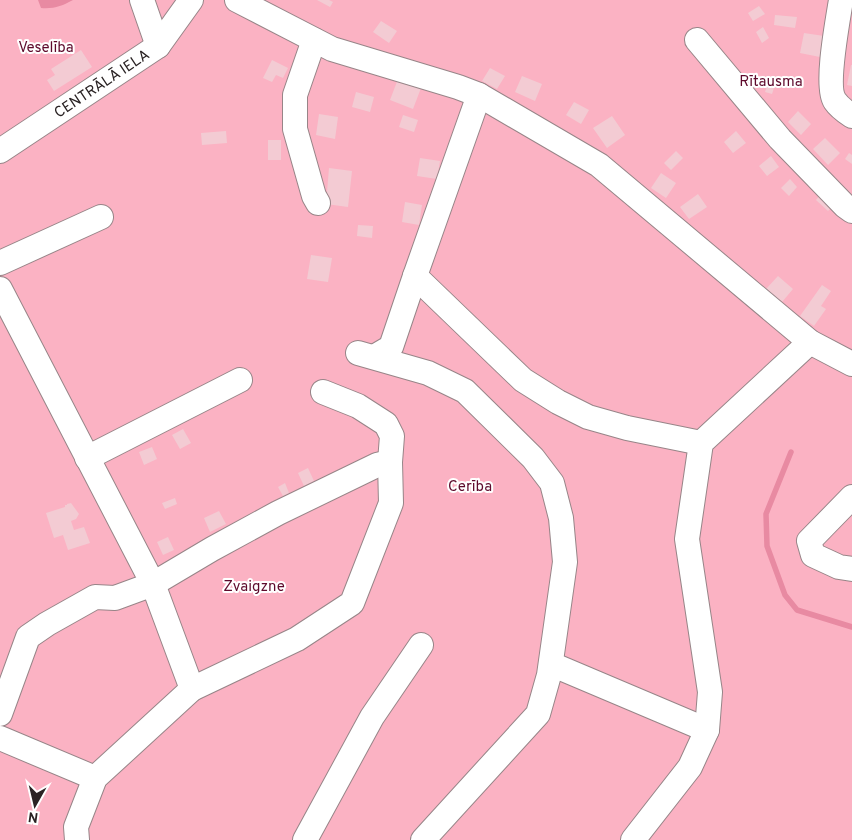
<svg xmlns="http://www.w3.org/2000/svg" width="852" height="840" viewBox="0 0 852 840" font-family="Overpass,sans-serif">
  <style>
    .green { fill: #fbb2c3 }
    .water { fill: #e88aa2 }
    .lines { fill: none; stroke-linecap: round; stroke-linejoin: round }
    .stream { stroke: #e88aa2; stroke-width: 5.5 }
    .building { fill: #f3cbd3 }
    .minor-casing { stroke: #978588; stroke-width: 26 }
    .minor { stroke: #fff; stroke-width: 24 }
    .labels { text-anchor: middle; stroke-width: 4; stroke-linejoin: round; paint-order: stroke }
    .park-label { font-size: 15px; fill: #5e0a2c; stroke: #fff }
    .street-label { font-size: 15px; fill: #2a2324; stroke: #fff }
  </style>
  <rect width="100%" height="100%" fill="#ffeef1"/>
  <path class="green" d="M0 0H852V840H0Z"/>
  <path class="water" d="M38 0H73C62 6 54 9 41 8Z"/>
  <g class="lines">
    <path class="stream" d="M791 452 766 514 767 546 785 595 797 610 852 627"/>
  </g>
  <path class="building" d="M317 0H329L333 2 330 7Z
    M759 6 765 14 753 21 748 13Z
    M775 15 797 17 795 28 774 25Z
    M381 21 397 31 389 43 373 32Z
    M763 27 769 38 762 43 756 32Z
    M804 33 824 36 820 57 800 53Z
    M81 50 92 67 54 91 47 80 55 75 51 69Z
    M272 60 288 68 283 78 276 75 272 82 263 78Z
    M851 65H852V86L847 85Z
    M490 68 505 76 497 89 482 81Z
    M522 76 542 84 535 101 515 92Z
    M770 77 777 79 772 94 765 92Z
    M398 79 421 88 413 109 390 100Z
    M356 92 374 97 370 112 352 107Z
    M574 102 589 110 581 124 566 115Z
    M798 111 811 124 801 135 788 122Z
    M319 114 338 117 335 139 316 135Z
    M403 115 418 120 414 132 399 127Z
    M612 116 625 135 607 148 593 128Z
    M226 131 227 143 202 145 201 133Z
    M736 131 746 143 733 153 724 142Z
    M825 138 840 153 828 165 813 149Z
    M268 140H281V160H268Z
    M676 151 683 158 671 170 664 163Z
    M849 153 852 155V164L845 159Z
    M771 156 779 167 767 176 759 166Z
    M420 158 440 161 437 179 417 176Z
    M329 168 352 171 348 207 326 204Z
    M661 173 676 183 666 198 651 188Z
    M790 179 797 187 789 196 781 188Z
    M698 194 707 207 689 219 680 207Z
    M820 195 832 207 828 211 816 200Z
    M405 202 422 205 419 225 402 222Z
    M358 225 373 226 372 238 357 236Z
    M311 255 332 258 328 282 307 279Z
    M778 276 793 289 782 302 766 289Z
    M822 285 831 291 821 306 826 309 814 326 800 316Z
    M183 429 191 443 180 449 172 435Z
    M152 447 157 459 144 465 139 452Z
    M308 468 314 481 304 486 298 473Z
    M285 483 289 493 283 496 278 487Z
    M175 498 177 504 165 509 162 503Z
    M71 503 79 514 76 519 71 521 74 530 84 527 90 543 68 550 63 535 54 538 46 513 65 507V505H67V504Z
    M219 511 226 524 210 532 204 518Z
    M168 537 174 550 163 555 157 542Z"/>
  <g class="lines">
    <g class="minor-casing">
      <g id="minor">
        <path d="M142 0 158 46"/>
        <path d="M237 0 332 49 458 87 479 95 599 165 810 342 852 364"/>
        <path d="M841 0C838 19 825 87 835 101 839 107 846 112 852 116"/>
        <path d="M314 40 295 95V129L314 196 318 203"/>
        <path d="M697 40 780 139 845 206 852 211"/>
        <path id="s1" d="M0 151 158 46 191 0"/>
        <path d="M0 263 101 217"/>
        <path d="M415 276 523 380 558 402 588 417 627 428 701 443"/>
        <path d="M0 289 153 584 192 689 95 778 76 827 77 840"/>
        <path d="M358 353 428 373 465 391 533 458 552 483 561 518 565 562 549 675 538 714 423 840"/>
        <path d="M374 357 391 347 415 276 479 95"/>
        <path d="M87 458 240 380"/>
        <path d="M852 497 809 541 813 555 839 567 852 569"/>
        <path d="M551 664 707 730"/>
        <path d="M192 689 297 639 352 603 391 503 390 462 392 436 386 424 358 406 323 392"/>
        <path d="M0 714 28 637 47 624 95 597 115 598 153 584 212 549 278 513 377 465 390 462"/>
        <path d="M0 738 95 778"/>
        <path d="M305 840 372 717 421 645"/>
        <path d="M633 840 690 767 707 730 710 692 687 539 701 443 810 342"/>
      </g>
    </g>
    <use href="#minor" class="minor"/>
  </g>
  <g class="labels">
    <g class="park-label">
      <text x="46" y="52">Veselība</text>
      <text x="771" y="86">Rītausma</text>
      <text x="470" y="491">Cerība</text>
      <text x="254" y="591">Zvaigzne</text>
    </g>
    <g class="street-label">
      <text dy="5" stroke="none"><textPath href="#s1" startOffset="122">CENTRĀLĀ IELA</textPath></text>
    </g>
  </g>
  <g transform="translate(35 805) rotate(188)" stroke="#ffffff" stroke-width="4" paint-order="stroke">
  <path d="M0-4L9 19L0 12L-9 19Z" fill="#2a2324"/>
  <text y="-8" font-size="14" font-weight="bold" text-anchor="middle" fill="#2a2324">N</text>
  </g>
</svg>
